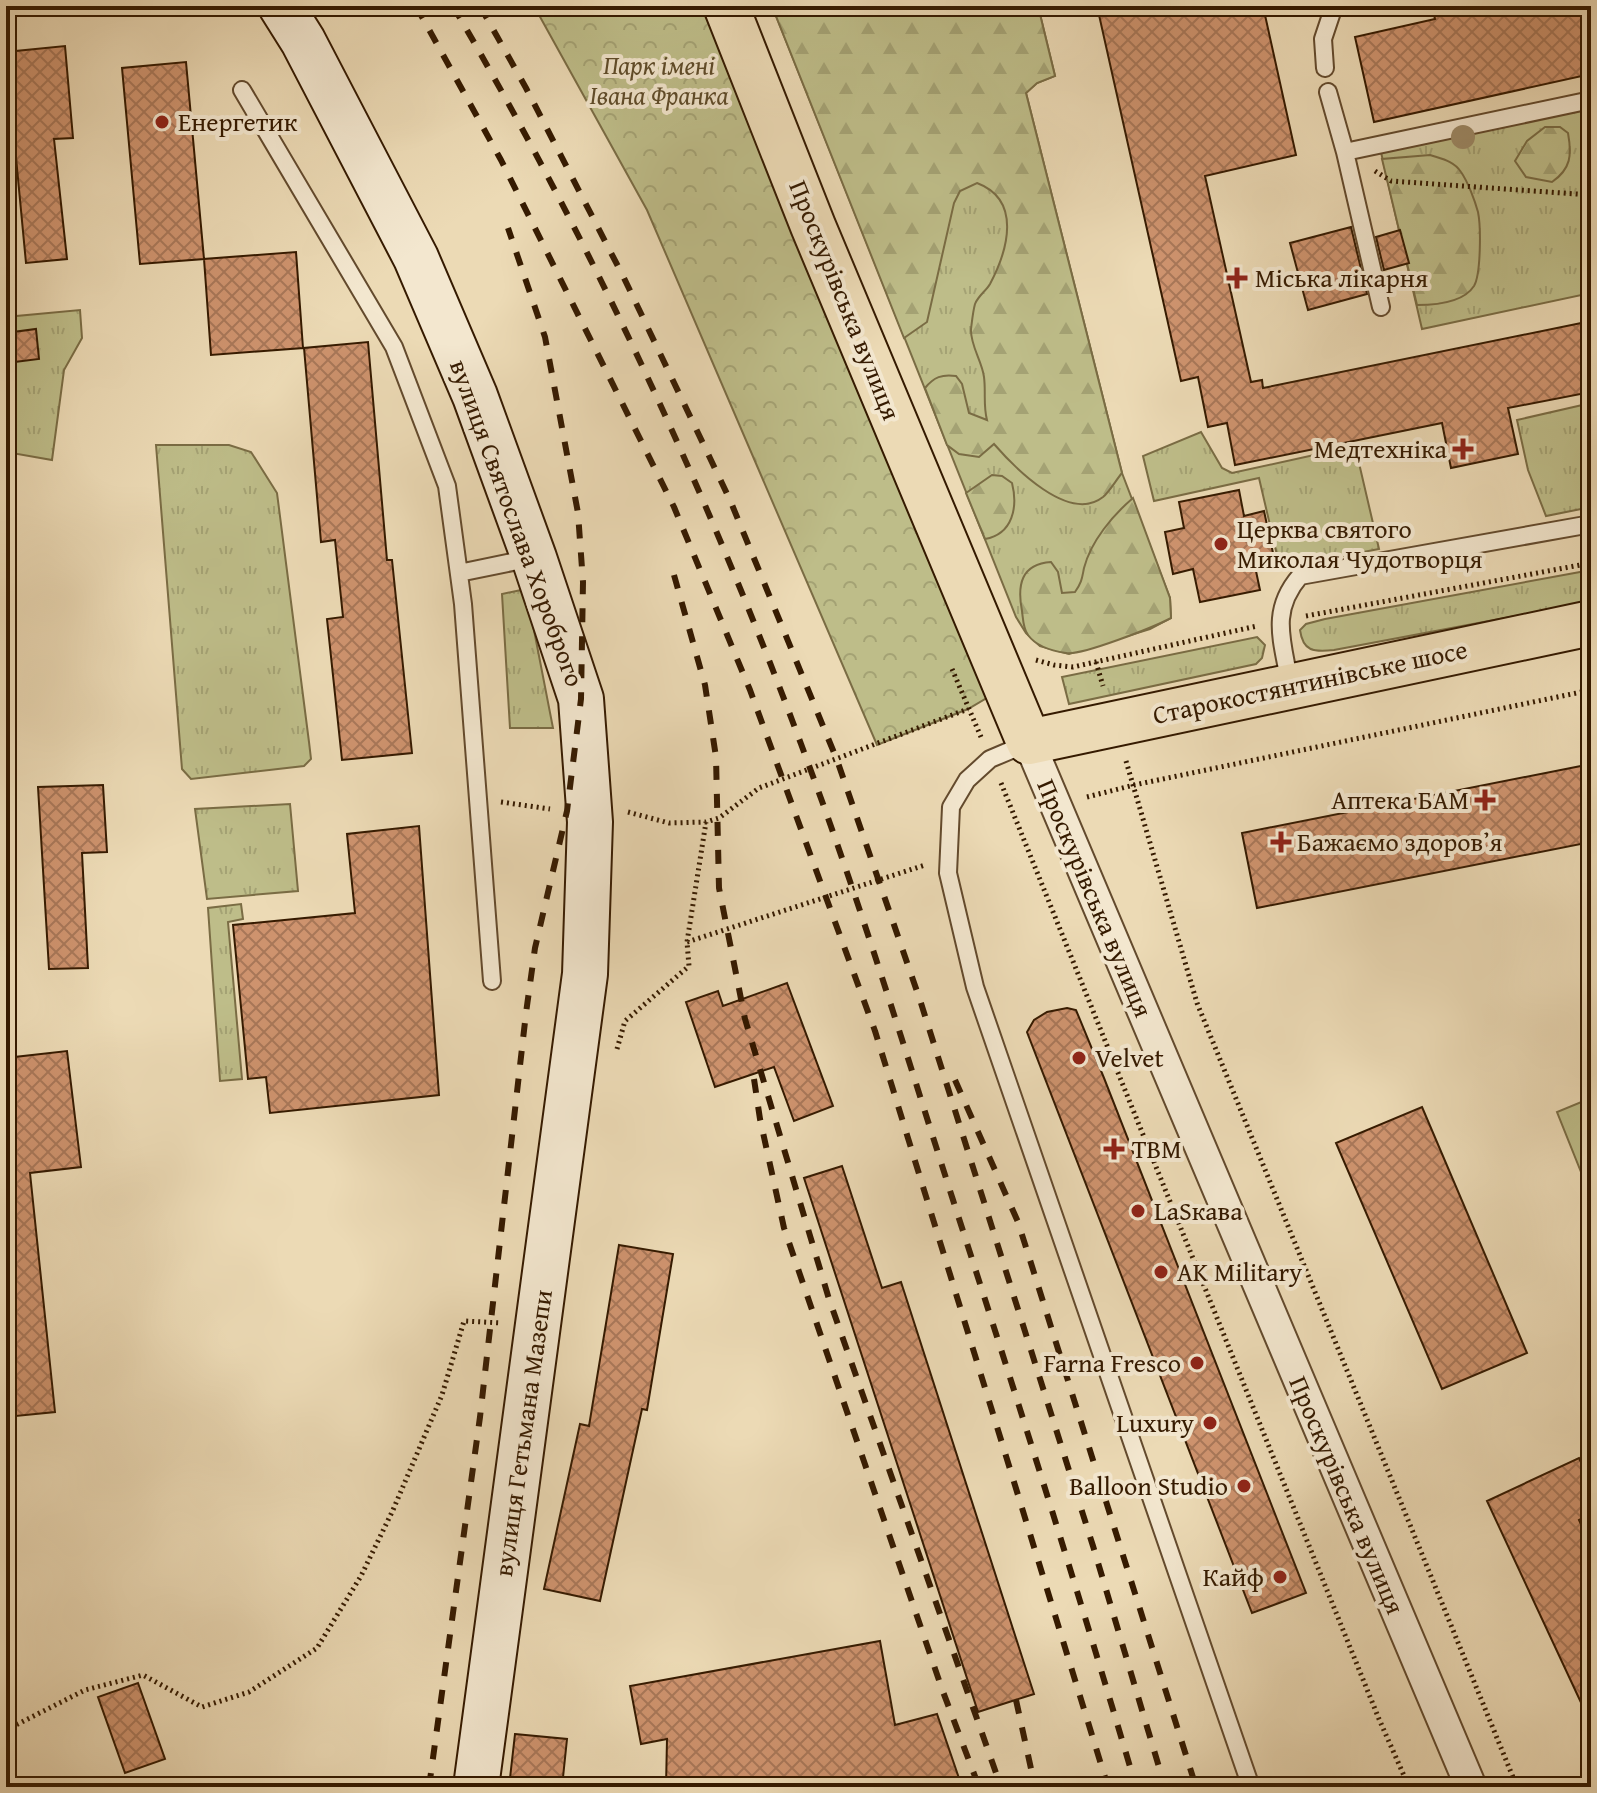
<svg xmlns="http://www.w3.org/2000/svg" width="1597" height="1793" viewBox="0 0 1597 1793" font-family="'Gentium Book Plus',serif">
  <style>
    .grass { fill: url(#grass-tufts); stroke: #7a6c44; stroke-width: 2 }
    .forest { fill: url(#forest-firs); stroke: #7a6c44; stroke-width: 2 }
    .park { fill: url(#park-crowns); stroke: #7a6c44; stroke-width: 2 }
    .garden { fill: #bebd89; stroke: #7a6c44; stroke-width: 2 }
    .building { fill: url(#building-cross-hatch); stroke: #351a00; stroke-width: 2 }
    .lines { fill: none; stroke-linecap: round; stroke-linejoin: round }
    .service-casing { stroke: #634a2d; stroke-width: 20 }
    .minor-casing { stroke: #634a2d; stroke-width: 34 }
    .secondary-casing { stroke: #351a00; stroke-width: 48 }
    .primary-casing { stroke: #351a00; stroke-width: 48 }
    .path { stroke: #351a00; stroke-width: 5; stroke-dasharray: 2 4; stroke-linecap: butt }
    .service { stroke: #f3e7cf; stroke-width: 16 }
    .minor { stroke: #f3e7cf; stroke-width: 30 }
    .secondary { stroke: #f3e7cf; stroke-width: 44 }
    .primary { stroke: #ecdab5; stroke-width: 44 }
    .rail { stroke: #351a00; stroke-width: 6; stroke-dasharray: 14 14; stroke-linecap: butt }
    .tree { fill: #9e8b68 }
    .poi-dot { fill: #8f2418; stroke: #f3e7cf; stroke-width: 3 }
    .labels { text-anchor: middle; stroke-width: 8; stroke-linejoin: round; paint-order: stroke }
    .park-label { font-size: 26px; font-style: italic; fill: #5e4b29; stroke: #f3e7cf }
    .poi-label { font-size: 26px; fill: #351a00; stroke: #f3e7cf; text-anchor: start }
    .street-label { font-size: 26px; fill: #351a00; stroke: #f3e7cf }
  </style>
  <defs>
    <pattern id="grass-tufts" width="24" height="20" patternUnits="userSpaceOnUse" patternTransform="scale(2)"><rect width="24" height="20" fill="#bebd89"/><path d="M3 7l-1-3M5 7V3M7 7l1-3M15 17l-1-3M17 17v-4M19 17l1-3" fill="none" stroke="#a4a274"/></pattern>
    <pattern id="forest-firs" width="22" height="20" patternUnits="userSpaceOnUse" patternTransform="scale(2)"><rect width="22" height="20" fill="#bebd89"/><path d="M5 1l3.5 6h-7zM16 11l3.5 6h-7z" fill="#a4a274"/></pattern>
    <pattern id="park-crowns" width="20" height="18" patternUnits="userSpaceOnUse" patternTransform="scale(2)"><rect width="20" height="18" fill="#bebd89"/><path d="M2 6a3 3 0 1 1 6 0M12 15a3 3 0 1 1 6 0" fill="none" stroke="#a4a274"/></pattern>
    <pattern id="building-cross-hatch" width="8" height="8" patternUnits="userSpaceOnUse" patternTransform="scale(2)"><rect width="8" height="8" fill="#ce936e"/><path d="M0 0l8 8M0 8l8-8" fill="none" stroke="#a87758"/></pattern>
  </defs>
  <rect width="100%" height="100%" fill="#ecdab5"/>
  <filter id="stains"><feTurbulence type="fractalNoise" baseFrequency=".0025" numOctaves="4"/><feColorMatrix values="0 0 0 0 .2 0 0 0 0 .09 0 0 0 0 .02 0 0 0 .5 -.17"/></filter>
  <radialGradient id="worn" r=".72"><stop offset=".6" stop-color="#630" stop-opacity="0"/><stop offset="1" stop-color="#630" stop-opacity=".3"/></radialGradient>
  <path class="grass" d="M772 6H1038L1055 76 1037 83 1026 93 1122 473 1170 598 1171 618 1150 629 1069 654 1040 646 1026 633 1016 617Z
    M1591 107V293L1422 329 1380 148Z
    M80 310 82 338 64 370 52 460 6 452V317Z
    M1591 403V507L1546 516 1528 470 1517 420Z
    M1201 432 1222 468 1232 473 1355 446 1379 549 1280 568 1259 478 1154 501 1143 456Z
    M156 445H229L251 452 277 493 309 742 311 759 304 766 191 779 182 769Z
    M1591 570V602L1334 650C1314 652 1303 652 1300 630L1306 624 1325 619Z
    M526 589 553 728H510L502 594Z
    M1257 637 1265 645 1262 658 1256 664 1069 704 1062 677Z
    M290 804 298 891 207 899 195 809Z
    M241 904 243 919 228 922 242 1079 220 1081 208 908Z"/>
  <path class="forest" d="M772 6H1038L1055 76 1037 83 1026 93 1122 473C1116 480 1110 491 1103 497 1069 524 1014 467 994 444L979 457 959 454 947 445 925 388C934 377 942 374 956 376L962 384 969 413 987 420C983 405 986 392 984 377 982 361 970 345 971 329 972 321 973 311 975 304 978 296 986 291 990 284 1008 250 1022 200 977 183L960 191 954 203 927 322 904 338Z
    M1545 127H1560L1568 133C1572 155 1571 169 1552 182L1526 177 1515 161 1527 141Z
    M1430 155C1442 159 1454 161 1461 172 1468 182 1475 201 1478 212 1481 227 1481 274 1474 286 1463 303 1435 305 1417 305L1382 159Z
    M992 475 1002 476 1012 483C1018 507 1013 534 985 539L966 493Z
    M1133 498 1170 598 1171 618C1154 627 1081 656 1066 653 1052 651 1036 646 1028 635 1023 629 1023 618 1022 611 1017 585 1021 564 1051 562L1058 572 1062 593 1075 592C1082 582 1082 578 1084 568 1091 541 1113 515 1133 498Z"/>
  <path class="park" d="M534 6H710L990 696 968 709 877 745 647 210Z"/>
  <path class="garden" d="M1591 1098V1197L1557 1112Z"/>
  <path class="building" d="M1097 6H1263L1296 155 1205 176 1251 382 1262 380 1263 388 1591 321V392L1508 408 1518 454 1451 468 1442 423 1235 465 1227 423 1208 427 1198 377 1181 381Z
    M1432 6H1591V74L1374 122 1355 37 1435 19Z
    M65 46 73 138 54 139 67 259 26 263 6 52Z
    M186 62 204 259 140 264 122 68Z
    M1351 227 1367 294 1308 310 1290 243Z
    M1400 230 1409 263 1384 270 1376 237Z
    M296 252 303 348 211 355 204 259Z
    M36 329 39 359 6 363V333Z
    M368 342 387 560H392L412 753 342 760 327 619 343 617 335 540 321 542 304 348Z
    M1239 490 1244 516 1264 511 1273 553 1253 557 1260 590 1200 602 1193 569 1173 574 1165 532 1184 528 1179 502Z
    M1591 764V842L1257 908 1242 833Z
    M103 785 107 852 82 853 88 968 49 969 38 787Z
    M419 826 439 1095 270 1113 266 1077 248 1079 233 925 355 913 347 834Z
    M787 983 833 1106 794 1121 774 1067 715 1087 686 1002 718 991 723 1006Z
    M1067 1008 1076 1010 1104 1078 1306 1593 1252 1613 1027 1032 1034 1020 1047 1012Z
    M67 1051 81 1167 30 1173 55 1412 6 1417V1058Z
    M1422 1107 1527 1353 1442 1389 1336 1143Z
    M842 1166 882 1288 901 1282 1034 1694 978 1712 804 1178Z
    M619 1245 673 1254 647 1410 642 1409 600 1601 544 1589 580 1424 589 1426Z
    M1579 1458 1591 1483V1514L1579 1520 1591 1546V1724L1487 1501Z
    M880 1641 895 1725 937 1714 962 1787H666L667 1739 641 1744 630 1686Z
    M138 1683 165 1759 125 1773 98 1697Z
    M515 1734 567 1739 562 1787H509Z"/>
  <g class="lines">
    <g class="service-casing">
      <path id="service" d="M1325 68 1323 39 1334 6
        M242 90 394 347 447 486 463 604 492 981
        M1328 92 1345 152 1381 307
        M1345 152 1591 100
        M459 573 532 558
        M1290 685C1283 642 1269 612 1300 576L1591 524
        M1028 743 990 759 967 780 951 807 948 873 975 987 1251 1787"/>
    </g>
    <g class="minor-casing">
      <path id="minor" d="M1029 742 1471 1787"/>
    </g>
    <g class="secondary-casing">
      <path id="secondary" d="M281 6 303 41 416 258 475 396 534 558 581 699 590 822 585 974 476 1787"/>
    </g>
    <g class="primary-casing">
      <path id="primary" d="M726 6 813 226 1029 742 1591 623"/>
    </g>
    <path class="path" d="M1375 171 1391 181 1591 195
      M1306 616 1591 563
      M1036 660 1054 665 1073 667 1257 626
      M1096 662 1103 686
      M952 669 981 737
      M1126 761 1197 1003 1517 1787
      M1001 783 1379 1719 1409 1787
      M1087 797 1134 785 1591 690
      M501 802 550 809
      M628 812 669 823 706 822 719 818 759 788 968 709
      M687 942 925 865
      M617 1049 625 1021 689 966 687 942 706 822
      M6 1730 85 1690 143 1675 202 1707 249 1692 317 1648 361 1576 393 1510 442 1395 464 1321 502 1323"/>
    <use href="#service" class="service"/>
    <use href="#minor" class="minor"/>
    <use href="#secondary" class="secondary"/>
    <use href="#primary" class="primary"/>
    <path class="rail" d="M416 6 501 160 674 507 750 690 875 1031 1108 1787
      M453 6C595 249 714 506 811 771 863 912 907 1056 953 1200 1016 1395 1078 1590 1136 1787
      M480 6 526 88 624 278 730 500 837 760 920 1000 1093 1546 1165 1787
      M674 575 705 685 716 757 719 888 745 1019 829 1299 1001 1787
      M754 1079 760 1119 784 1228 942 1689 979 1787
      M955 1080 1018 1222 1196 1787
      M1016 1700 1035 1787
      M429 1787 480 1417 526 1013 535 948 567 811 581 699 583 582 578 513 545 337 508 228"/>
  </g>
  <circle class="tree" cx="1463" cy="137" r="12"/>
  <g class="poi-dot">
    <circle cx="162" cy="122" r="8"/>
    <path d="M1233 266h8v8h8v8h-8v8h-8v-8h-8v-8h8z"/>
    <path d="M1459 437h8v8h8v8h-8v8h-8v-8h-8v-8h8z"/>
    <circle cx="1221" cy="544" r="8"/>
    <path d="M1481 788h8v8h8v8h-8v8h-8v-8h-8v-8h8z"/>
    <path d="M1277 830h8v8h8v8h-8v8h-8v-8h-8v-8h8z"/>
    <circle cx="1079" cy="1058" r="8"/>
    <path d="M1110 1137h8v8h8v8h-8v8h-8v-8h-8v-8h8z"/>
    <circle cx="1138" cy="1211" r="8"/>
    <circle cx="1161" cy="1272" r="8"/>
    <circle cx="1197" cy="1363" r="8"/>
    <circle cx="1210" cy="1423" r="8"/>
    <circle cx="1244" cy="1486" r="8"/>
    <circle cx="1280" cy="1577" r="8"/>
  </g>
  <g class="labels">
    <g class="park-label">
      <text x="659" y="74">Парк імені<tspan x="659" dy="30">Івана Франка</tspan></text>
    </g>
    <g class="poi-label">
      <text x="178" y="131">Енергетик</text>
      <text x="1255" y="287">Міська лікарня</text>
      <text x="1447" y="458" text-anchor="end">Медтехніка</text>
      <text x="1237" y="538">Церква святого<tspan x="1237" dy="30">Миколая Чудотворця</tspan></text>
      <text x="1469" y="809" text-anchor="end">Аптека БАМ</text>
      <text x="1297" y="851">Бажаємо здоровʼя</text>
      <text x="1095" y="1067">Velvet</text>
      <text x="1132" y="1158">ТВМ</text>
      <text x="1154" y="1220">LaSкaва</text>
      <text x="1177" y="1281">AK Military</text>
      <text x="1181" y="1372" text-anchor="end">Farna Fresco</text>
      <text x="1194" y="1432" text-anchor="end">Luxury</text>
      <text x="1228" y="1495" text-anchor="end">Balloon Studio</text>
      <text x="1264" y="1586" text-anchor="end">Кайф</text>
    </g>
    <g class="street-label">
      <text transform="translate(845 300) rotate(68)" y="9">Проскурівська вулиця</text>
      <text transform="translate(517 523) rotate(70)" y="9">вулиця Святослава Хороброго</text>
      <text transform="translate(1310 682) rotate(-12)" y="9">Старокостянтинівське шосе</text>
      <text transform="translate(1095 898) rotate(67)" y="9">Проскурівська вулиця</text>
      <text transform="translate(523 1433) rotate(-82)" y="9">вулиця Гетьмана Мазепи</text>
      <text transform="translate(1347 1495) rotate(67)" y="9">Проскурівська вулиця</text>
    </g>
  </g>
  <rect width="1597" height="1793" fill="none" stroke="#ecdab5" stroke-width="32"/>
  <rect x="8" y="8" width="1581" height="1777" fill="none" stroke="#351a00" stroke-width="4"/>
  <rect x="16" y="16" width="1565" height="1761" fill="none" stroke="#351a00" stroke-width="2"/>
  <rect width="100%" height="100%" filter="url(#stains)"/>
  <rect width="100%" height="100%" fill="url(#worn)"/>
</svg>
